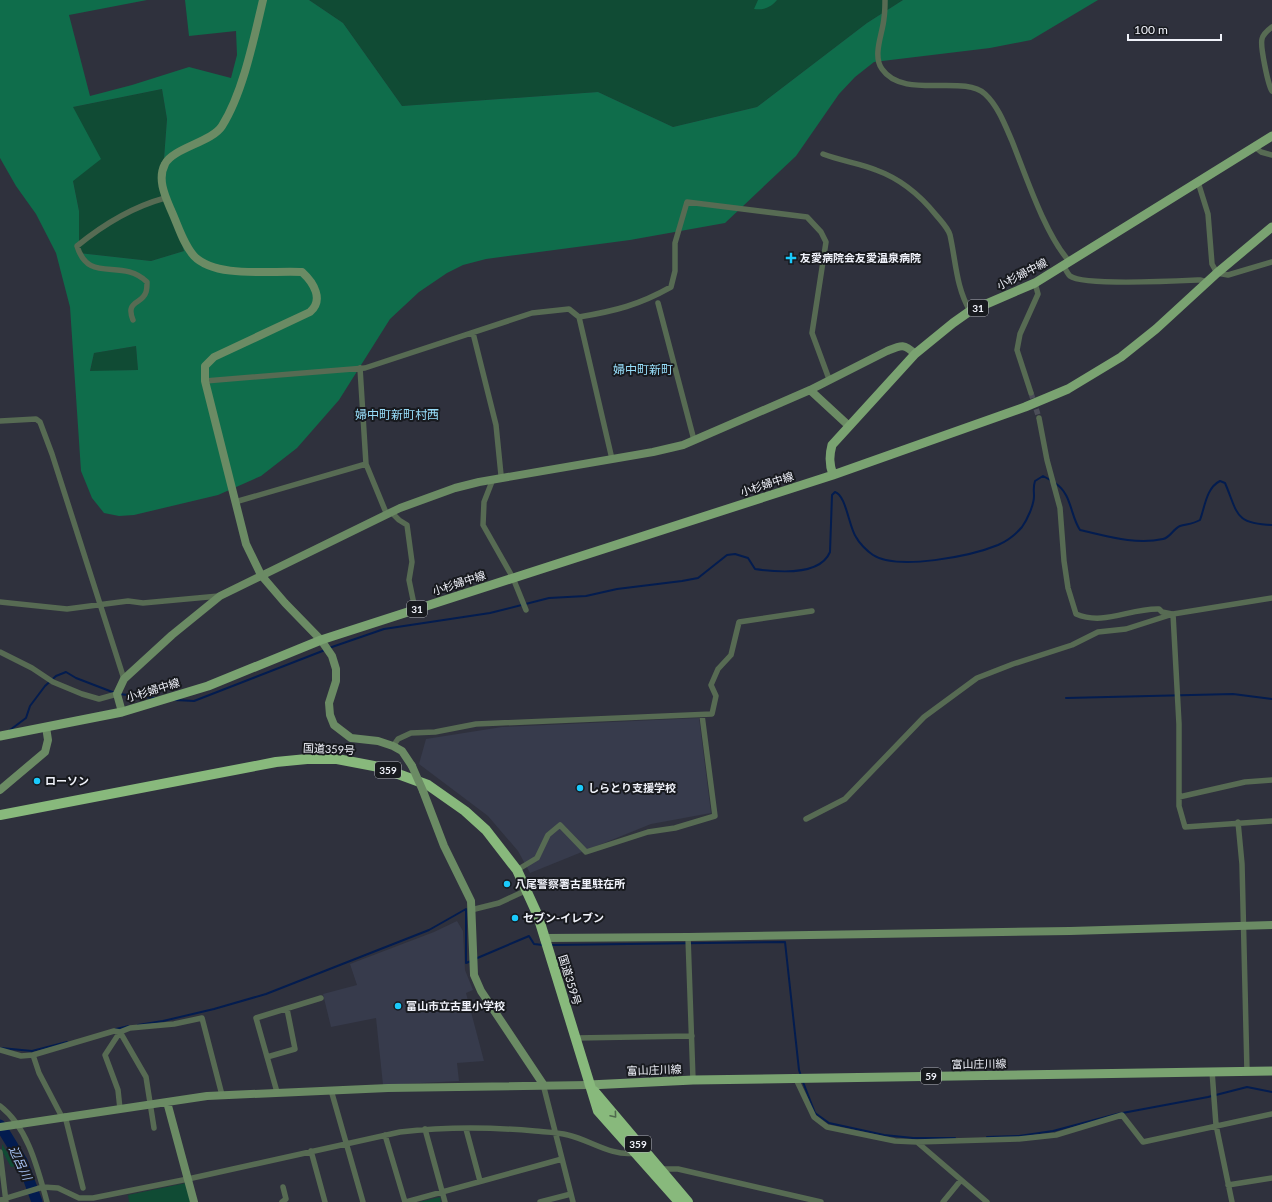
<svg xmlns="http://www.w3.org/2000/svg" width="1272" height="1202" viewBox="0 0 1272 1202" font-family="Lato,'Noto Sans JP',sans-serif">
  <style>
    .built { fill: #373b4c }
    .green { fill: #104b34 }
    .forest { fill: #0f6d4b; fill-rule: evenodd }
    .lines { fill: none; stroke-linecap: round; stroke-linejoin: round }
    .stream { stroke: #031c4f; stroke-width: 2 }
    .river { stroke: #031c4f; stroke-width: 11 }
    .street-tunnel { stroke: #4c4e59; stroke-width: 5.5; stroke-dasharray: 5.5 3; stroke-linecap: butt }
    .street { stroke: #576b53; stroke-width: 5.5 }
    .secondary { stroke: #6b8b64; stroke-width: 8 }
    .primary { stroke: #7aa371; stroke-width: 9 }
    .highway { stroke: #88b97c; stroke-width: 10 }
    .secondary-bridge { stroke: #6b8b64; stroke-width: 8 }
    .oneway { stroke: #506a4e }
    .poi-dot { fill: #1acafc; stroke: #181a1f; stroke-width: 1.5 }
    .labels { text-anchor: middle; stroke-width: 4; stroke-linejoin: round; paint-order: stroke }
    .shield { fill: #181a1f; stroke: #afb1b8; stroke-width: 1 }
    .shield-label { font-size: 10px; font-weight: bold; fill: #f0f2fa }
    .poi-label { font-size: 11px; font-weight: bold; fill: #f0f2fa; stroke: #181a1f; text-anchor: start }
    .street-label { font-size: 11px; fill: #f0f2fa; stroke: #181a1f }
    .neighbourhood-label { font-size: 12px; fill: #97ddf9; stroke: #181a1f }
    .water-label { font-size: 12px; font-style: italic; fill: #aac6f8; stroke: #181a1f }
  </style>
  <rect width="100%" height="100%" fill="#2f313d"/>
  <path class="built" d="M699 718 711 813 651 824 530 873 518 851 488 816 419 764 426 739 502 727Z
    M457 921 463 931 465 970 473 990 466 993 484 1061 457 1063 459 1081 383 1085 376 1018 331 1027 323 994 357 985 350 964 434 932Z"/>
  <path class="green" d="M309 0H903L867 23 757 107 673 127 598 92 402 106 343 23Z
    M162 89 167 119 162 185 184 251 151 261 79 253V211L73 181V107Z
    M136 346 138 370 90 372 94 353Z
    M2 1144 16 1166 11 1167 2 1151Z
    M186 1183 191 1202H129L128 1195Z
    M440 1197 441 1202H419Z"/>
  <path class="forest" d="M0 0H147L69 15 90 96 132 85 189 67 231 78 237 55 236 31 189 36 185 0H309L343 23 402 106 598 92 673 127 757 107 867 23 903 0H1098L1031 40 990 48 874 62 855 77 839 94 796 156 725 223 630 240 486 259 463 265 447 273 419 292 390 319 339 400 297 448 261 476 218 495 134 515 119 516 104 513 92 498 81 471 70 307 56 253 36 214 16 186 0 158ZM162 89 167 119 162 185 184 251 151 261 79 253V211L73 181 101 159 73 107ZM136 346 138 370 90 371 94 353Z
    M758 0H777C770 8 764 10 754 9Z"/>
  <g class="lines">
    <path class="stream" d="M1055 483C1072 494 1070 515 1080 530 1107 536 1135 545 1163 539 1170 538 1173 529 1180 526 1187 524 1193 524 1200 520 1205 507 1206 488 1220 481L1225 483C1238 513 1234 524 1272 525
      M329 648 384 629 490 613 549 598 586 596 617 589 682 581 698 578 727 555 735 554 748 558 755 569C776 572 820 576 830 552L832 495 835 492C846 495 849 527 856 537 859 543 867 551 873 555 898 571 971 556 998 545 1007 541 1016 534 1022 527 1027 520 1034 505 1034 496 1034 490 1033 487 1035 481L1043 476 1052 481
      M119 694 154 698
      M1066 698 1233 694 1272 699
      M175 700 194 701 325 650
      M10 730 26 718 30 706 45 686 56 676 66 672 76 678 115 693
      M550 945 785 942 799 1070 801 1076
      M475 959 529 936 534 944 543 945
      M138 1025 163 1021 214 1009 266 994 429 930 466 909V963L471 961
      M116 1029 129 1026
      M1 1048 32 1051 67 1042
      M803 1082 815 1113 829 1123 884 1135 913 1138H955
      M987 1137 1019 1136 1053 1131 1117 1114 1208 1097 1247 1087 1272 1092"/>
    <path class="river" d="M0 1125 22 1161 37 1202"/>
    <path class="street-tunnel" d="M1031 393 1039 418"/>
    <path class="street" d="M885 0C885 6 885 12 884 18 883 33 872 55 882 69 903 100 963 74 985 94 998 106 1005 125 1012 141 1026 176 1045 234 1069 261
      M1272 27C1268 30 1263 34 1262 39 1260 46 1268 85 1272 91
      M1255 147 1261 152 1272 155
      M823 154C841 161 859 163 876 170 901 179 920 195 936 215 941 221 948 228 950 235 956 262 956 287 970 311
      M1198 182 1208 214 1212 264 1217 273 1228 275 1272 262
      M1063 265C1065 268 1067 273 1070 276 1083 286 1179 281 1200 280L1207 282
      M658 303 694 440
      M579 317C615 311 639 305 671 287L675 271V243L687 202 807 217 821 232 826 242 812 333 829 379
      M133 320C125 300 142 305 146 292 147 289 147 285 147 282 121 257 89 285 77 246 104 224 132 207 165 198
      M473 333 496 425 501 475
      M205 381 365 368 532 313 569 309 579 317 612 459
      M1031 393 1017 350 1020 334 1038 294 1035 283
      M1039 418 1047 460 1060 508 1064 561 1068 588 1076 614C1104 626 1130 608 1159 609L1162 612 1172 614
      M0 421 36 419 40 422 52 454 124 679
      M366 464 387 515
      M493 479 484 502 483 525 513 578 526 610
      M235 502 366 464 360 368
      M392 513 399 520 407 525 412 562 409 580 415 609
      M0 602 67 609 128 601 143 603 219 596
      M1173 614 1179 724V806L1185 827 1272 821
      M0 652 32 668 53 682 82 694 99 699 117 694
      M393 746 398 739 411 733 435 732 476 724 712 714 716 696 711 685 718 669 731 655 739 622 812 611
      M1179 797 1245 782 1272 780
      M806 819 845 799 924 717 977 678 1013 664 1072 645 1098 632 1126 629 1173 614 1272 598
      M1238 822 1242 864 1247 1071
      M517 870 537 858 548 835 560 825 586 852 648 832 675 828 715 816 702 715
      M471 910 499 903 527 890
      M688 937 693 1080
      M576 1038 692 1036
      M0 1050 21 1056 33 1055
      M267 1057 295 1049 287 1009
      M1212 1071 1216 1125 1232 1202
      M796 1079 814 1117 827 1127 895 1141 917 1142 987 1202
      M543 1084 573 1202
      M331 1090 363 1202
      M277 1092 256 1018 321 998
      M0 1106C28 1127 38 1170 47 1202
      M65 1116 83 1188
      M62 1117 39 1073 33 1055 114 1031 120 1032 105 1055 118 1090 120 1109
      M154 1128 146 1077 120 1032 130 1028 174 1024 202 1018 222 1095
      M425 1129 445 1202
      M466 1129 480 1181
      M385 1135 405 1202
      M917 1142 1019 1139 1056 1135 1122 1115 1143 1142 1272 1114
      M311 1151 325 1202
      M0 1152 6 1202
      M659 1169H678L821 1202
      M1228 1185 1272 1178
      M0 1200 43 1187 58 1188 79 1198H93L188 1179 400 1132C444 1127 490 1127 535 1131 545 1132 557 1132 568 1135 590 1140 612 1157 635 1153
      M282 1202 286 1199 283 1187
      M406 1202 562 1159
      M540 1202 571 1194
      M943 1202 961 1180"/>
    <path class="secondary" d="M263 0C254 38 243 93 222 126 212 142 173 148 165 164 157 179 165 196 171 210 178 225 183 244 194 256 216 279 273 270 302 272 314 283 324 300 310 312L214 357 205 366V381L246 544 261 575 285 603 321 640 332 656 336 669V681L329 703 330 715 334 725 351 738 378 741 393 746 402 751 412 766
      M810 390 849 426
      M122 712 117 694 124 679 172 635 220 596 400 508 455 488 479 482 653 452 683 445 810 390 887 351C901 345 904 343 915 354
      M0 790 45 752 48 740 46 727
      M423 791 444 846 471 901 474 975 481 991 543 1084
      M544 938 688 937 1070 931 1272 925
      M167 1102 194 1202
      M0 1127 207 1096 388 1088 589 1085"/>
    <path class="primary" d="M833 475C829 464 829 456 832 445L915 354 953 323 970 311 1035 283 1272 136
      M0 736 122 712 208 686 321 640 833 475 1025 407 1068 389 1121 357 1156 329 1217 273 1272 227
      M589 1085 693 1080 1272 1071"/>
    <path class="highway" d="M0 815 276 762 307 759H337L379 767 428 785 465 811 486 830 517 870 538 916 598 1111 679 1202
      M594 1091 688 1202"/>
    <path class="secondary-bridge" d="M412 766 423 791"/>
  </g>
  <defs><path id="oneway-chevron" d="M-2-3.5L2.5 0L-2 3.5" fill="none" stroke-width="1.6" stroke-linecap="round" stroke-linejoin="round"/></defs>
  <use class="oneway" href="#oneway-chevron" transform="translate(614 1115) rotate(50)"/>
  <g class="poi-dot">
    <path d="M789 252h4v4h4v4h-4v4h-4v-4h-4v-4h4z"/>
    <circle cx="37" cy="781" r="4"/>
    <circle cx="580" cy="788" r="4"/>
    <circle cx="507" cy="884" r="4"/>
    <circle cx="515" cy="918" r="4"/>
    <circle cx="398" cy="1006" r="4"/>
  </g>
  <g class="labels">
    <g class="shield">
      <rect x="968" y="300" width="20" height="16" rx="3"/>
      <rect x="407" y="601" width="20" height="16" rx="3"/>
      <rect x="375" y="762" width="26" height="16" rx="3"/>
      <rect x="921" y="1068" width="20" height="16" rx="3"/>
      <rect x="625" y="1136" width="26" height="16" rx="3"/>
    </g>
    <g class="shield-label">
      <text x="978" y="312">31</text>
      <text x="417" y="613">31</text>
      <text x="388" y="774">359</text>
      <text x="931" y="1080">59</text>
      <text x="638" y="1148">359</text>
    </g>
    <g class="poi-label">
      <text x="800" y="262">友愛病院会友愛温泉病院</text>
      <text x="45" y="785">ローソン</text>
      <text x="588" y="792">しらとり支援学校</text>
      <text x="515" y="888">八尾警察署古里駐在所</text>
      <text x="523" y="922">セブン-イレブン</text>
      <text x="406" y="1010">富山市立古里小学校</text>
    </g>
    <g class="street-label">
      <text transform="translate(1022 274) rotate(-27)" y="4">小杉婦中線</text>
      <text transform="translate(767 484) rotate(-18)" y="4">小杉婦中線</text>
      <text transform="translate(459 583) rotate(-18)" y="4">小杉婦中線</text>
      <text transform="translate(153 690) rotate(-17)" y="4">小杉婦中線</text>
      <text transform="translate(329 749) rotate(3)" y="4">国道359号</text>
      <text transform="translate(570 980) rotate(73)" y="4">国道359号</text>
      <text transform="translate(979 1064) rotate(-1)" y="4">富山庄川線</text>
      <text transform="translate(654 1070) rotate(-2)" y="4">富山庄川線</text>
    </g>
    <g class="neighbourhood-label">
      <text x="643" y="374">婦中町新町</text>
      <text x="397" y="419">婦中町新町村西</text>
    </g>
    <g class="water-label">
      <text transform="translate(20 1163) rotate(65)" y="4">辺呂川</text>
    </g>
  </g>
  <path d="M1128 34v6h93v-6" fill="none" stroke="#f0f2fa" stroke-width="2"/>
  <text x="1134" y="34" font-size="12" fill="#f0f2fa" stroke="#181a1f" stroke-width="3" paint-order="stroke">100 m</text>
</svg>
